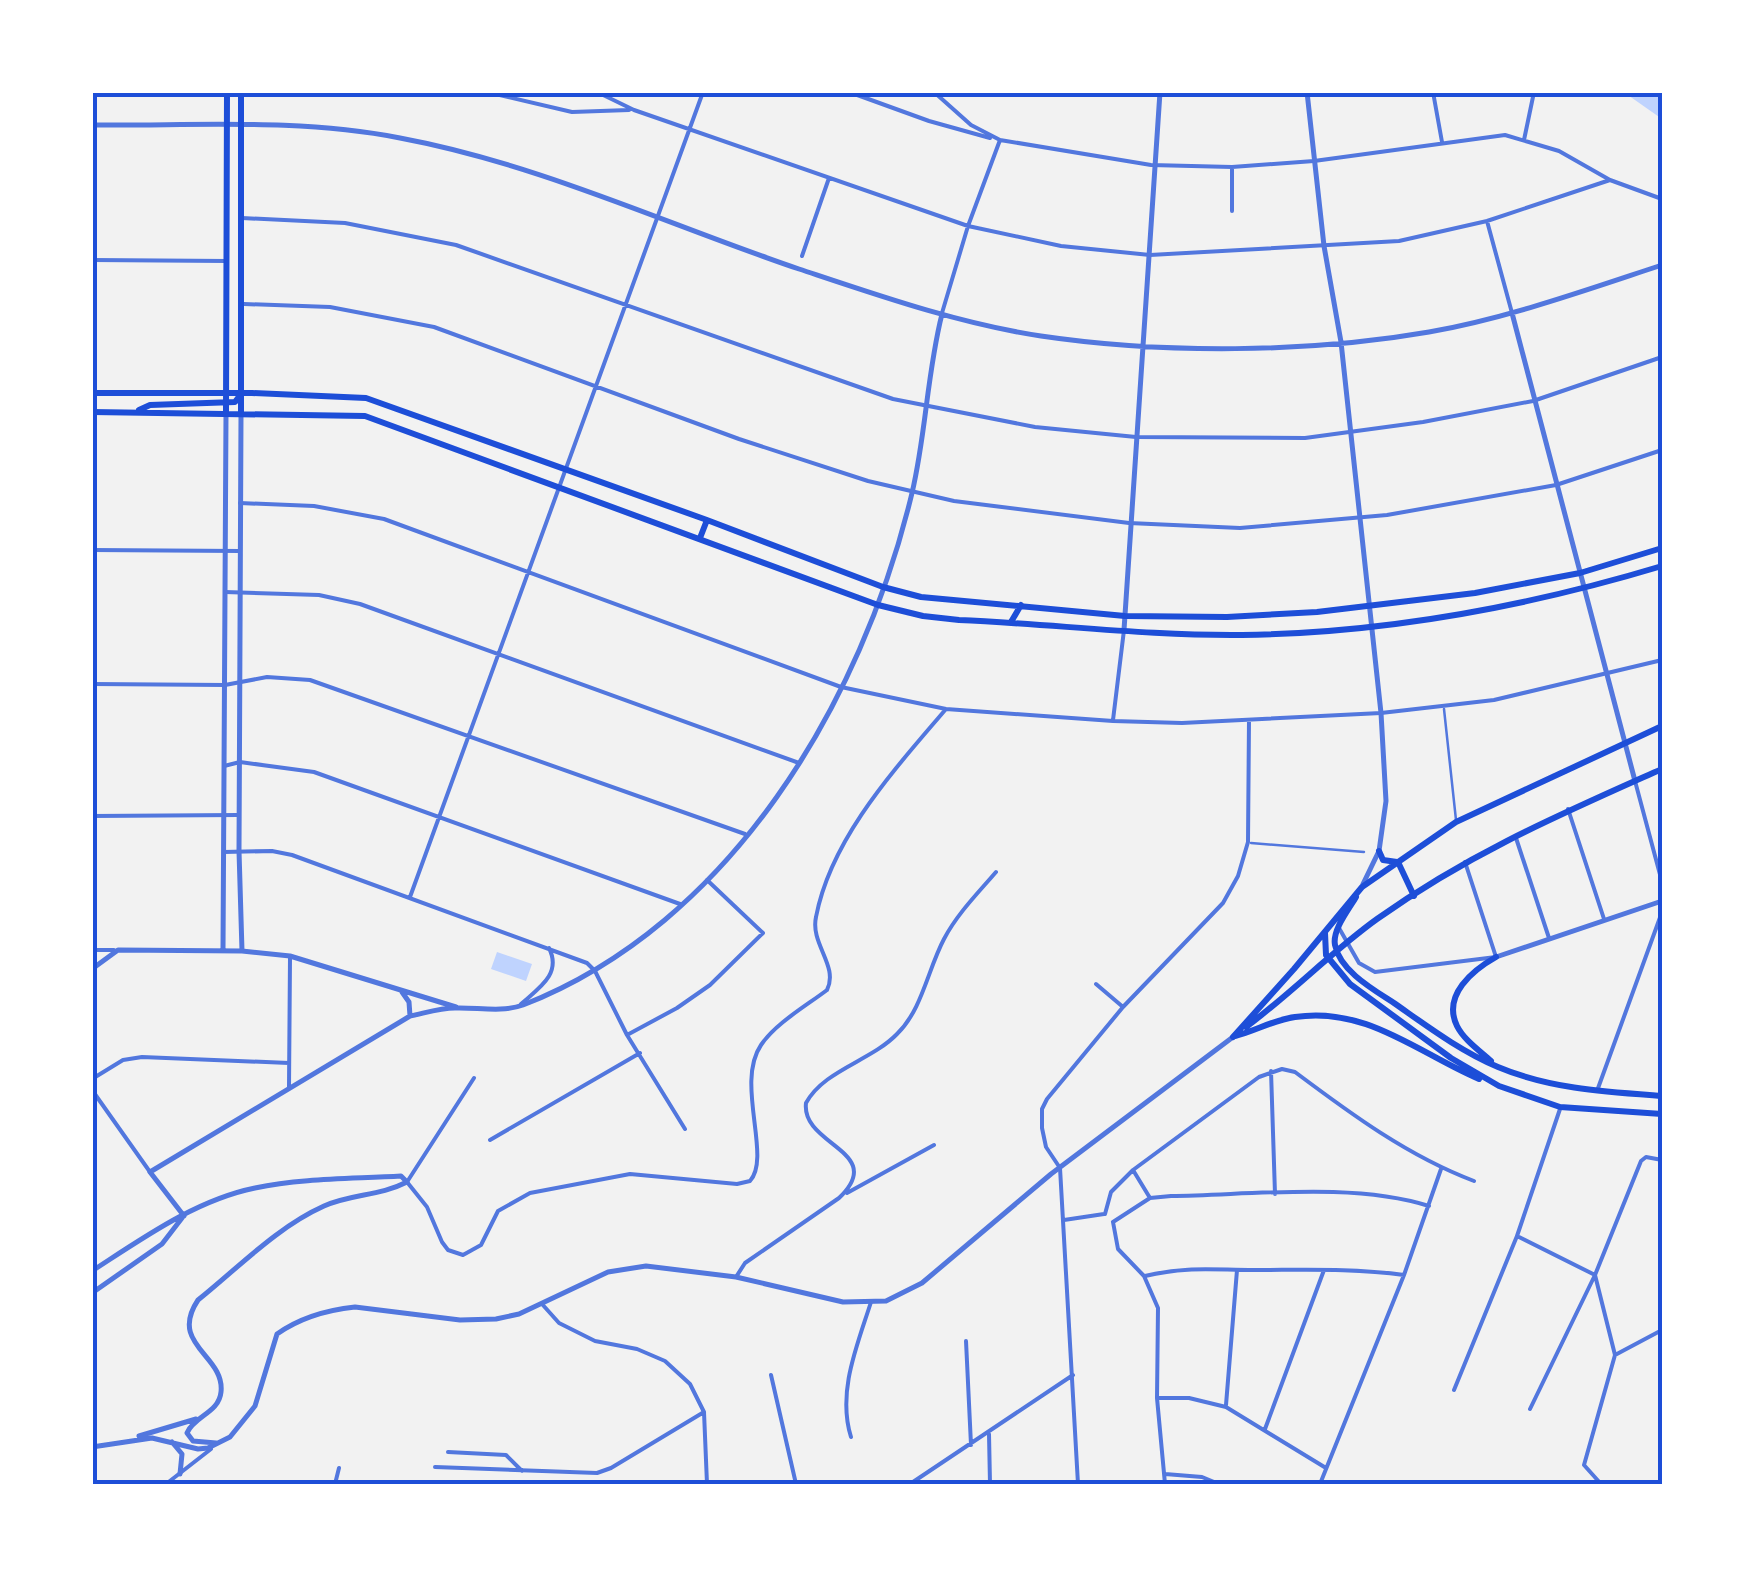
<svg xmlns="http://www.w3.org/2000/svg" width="1755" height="1577" viewBox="0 0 1755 1577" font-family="Rubik,sans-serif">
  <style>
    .water { fill: #bfd3fe }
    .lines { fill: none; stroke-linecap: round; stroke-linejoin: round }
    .pedestrian { stroke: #5277de; stroke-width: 2.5 }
    .minor { stroke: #5277de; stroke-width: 4 }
    .tertiary { stroke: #5277de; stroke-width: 5 }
    .secondary { stroke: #1d4ed8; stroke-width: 6 }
    .neatline { fill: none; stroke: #1d4ed8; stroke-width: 4 }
  </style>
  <rect width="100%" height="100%" fill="#f2f2f2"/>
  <path class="water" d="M1625 93H1662V119Z
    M497 952 532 964 526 981 491 969Z"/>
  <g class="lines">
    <path class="pedestrian" d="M1444 709 1456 820
      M1251 843 1364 852"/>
    <path class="minor" d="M487 92 572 112 629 110
      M597 92 634 110 968 226 1061 246 1150 255 1399 241 1487 221 1610 180
      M849 92 929 121 990 138
      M934 92 971 125 1000 140 1151 165 1232 167 1314 161 1505 135 1559 151 1610 180 1662 199
      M1433 92 1442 142
      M1524 140 1534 92
      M1232 167V211
      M242 218 345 223 456 245 893 399 1035 427 1136 437 1305 438 1423 422 1533 401 1662 357
      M1487 221 1512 313
      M802 256 829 178
      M92 260 227 261
      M244 304 330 307 434 327 739 439 868 481 954 501 1129 523 1240 528 1387 515 1556 485 1662 450
      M942 313 968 226 1000 140
      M240 503 314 506 384 519 841 687 946 709 1113 721 1182 723 1381 713 1494 700 1662 660
      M92 550 240 551
      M225 592 319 595 360 604 799 763
      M92 684 225 685 267 677 310 680 745 834
      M1113 720 1124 630
      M224 766 240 762 314 772 680 904
      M1635 781 1662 882
      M1568 809 1604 919
      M92 816 238 815
      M1516 838 1549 938
      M224 852 272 851 292 855 587 963 595 971 627 1035 685 1129
      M410 897 703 92
      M1339 928 1359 963 1375 972 1496 957 1465 862
      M92 950H114
      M1096 984 1123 1007
      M521 1004C539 988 562 974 549 948
      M627 1035 677 1008 710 985 763 933 707 880
      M1271 1071 1275 1194
      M474 1078 407 1182 427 1207 442 1242 448 1250 463 1255 481 1245 498 1211 530 1193 630 1174 737 1184 750 1181C772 1157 735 1083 761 1045 776 1023 806 1006 827 990 839 966 810 944 816 917 831 838 895 769 946 709
      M92 1079 123 1060 142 1057 289 1063
      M289 1088 290 958
      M92 1090 150 1172
      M1597 1091 1662 912
      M490 1140 640 1053
      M847 1193 934 1145
      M839 1198C888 1151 801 1146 806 1103 824 1070 871 1061 897 1034 922 1010 928 969 944 939 957 914 978 893 996 872
      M1150 1198 1133 1170 1259 1077 1282 1069 1295 1072C1351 1114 1408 1156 1474 1181
      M1105 1214 1111 1192 1133 1170
      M1064 1220 1104 1214
      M1113 1222 1150 1198 1171 1196C1251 1195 1354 1182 1429 1206
      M1113 1222 1118 1249 1144 1276 1158 1308 1157 1398 1165 1484
      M1517 1236 1595 1275 1615 1355 1584 1465 1601 1484
      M1145 1276C1187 1266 1213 1270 1254 1270 1305 1270 1354 1268 1404 1275
      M736 1277 745 1263 839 1198
      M542 1304 559 1323 595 1341 637 1349 665 1361 690 1384 704 1412 707 1484
      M966 1341 971 1445
      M1615 1355 1662 1330
      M771 1375 796 1484
      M1454 1390 1517 1236 1560 1109
      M1157 1398H1189L1226 1407 1326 1468
      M1226 1405 1237 1270
      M1530 1409 1595 1275 1641 1161 1646 1157 1662 1160
      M1265 1429 1324 1270
      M989 1434 990 1484
      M851 1437C837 1392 857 1346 871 1302
      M448 1452 506 1455 522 1471
      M435 1467 597 1473 611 1468 704 1412
      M1165 1474 1202 1477 1219 1484
      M166 1484 211 1449
      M335 1484 339 1468
      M910 1484 1073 1375
      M1078 1484 1060 1168 1046 1147 1042 1128V1109L1047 1099 1123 1007 1223 903 1238 876 1248 842 1249 720
      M1320 1484 1404 1275 1441 1169"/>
    <path class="tertiary" d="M1307 92 1324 246 1341 342 1381 713 1386 801 1379 851 1363 884
      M92 125C194 126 299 118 400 138 539 164 666 224 799 269 877 295 960 324 1041 336 1162 354 1309 353 1429 332 1508 318 1586 290 1662 265
      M1512 313 1635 781
      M241 415 239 851 242 951
      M1124 630 1160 92
      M223 951 226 414
      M1496 957 1662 901
      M92 969 118 950 242 951 290 956 456 1007
      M402 992 409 1002 410 1016
      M184 1216 150 1172 410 1016C425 1013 440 1008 455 1008 477 1007 501 1013 523 1005 731 924 862 702 912 493 926 434 927 373 942 314
      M92 1271C143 1238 196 1200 255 1188 302 1178 353 1179 401 1176L407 1182
      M92 1293 162 1244 182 1218
      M139 1436 196 1419
      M172 1442 182 1454 180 1474
      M216 1443 193 1441 187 1433C194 1416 219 1413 221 1392 225 1355 168 1345 198 1300 238 1268 277 1227 324 1206 350 1194 380 1196 407 1182
      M92 1447 152 1438 198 1449 208 1448 230 1437 255 1406 277 1334C301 1317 327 1310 355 1307L460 1320 496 1319 519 1314 608 1272 646 1266 736 1277 843 1302 886 1301 922 1283 1051 1174 1233 1037"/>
    <path class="secondary" d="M241 92V412
      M92 393H252L366 398 707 520 883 587 921 597 1125 616 1227 617 1317 612 1475 593 1580 573 1662 548
      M139 410 150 405 235 402 241 394
      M92 412 365 416 878 605 923 616 959 620C1053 624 1148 636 1242 635 1385 633 1526 607 1662 566
      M226 412 227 92
      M700 538 707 520
      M1011 622 1021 605
      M1379 851 1383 860 1397 862
      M1398 862 1414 896
      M1356 897C1349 909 1332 930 1335 945 1340 971 1374 990 1394 1003 1427 1026 1460 1051 1498 1067 1550 1089 1607 1092 1662 1096
      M1325 933 1326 955 1350 984 1451 1058 1499 1086 1560 1107 1662 1114
      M1246 1027C1292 993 1331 952 1377 919 1470 853 1559 815 1662 769
      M1235 1036C1255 1031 1273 1020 1295 1017 1366 1006 1418 1053 1479 1079
      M1233 1037 1294 969 1362 887 1456 822 1662 726
      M1491 1061C1480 1051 1464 1040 1457 1026 1442 995 1473 970 1496 957"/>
  </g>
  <rect width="1755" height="1577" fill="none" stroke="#ffffff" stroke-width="190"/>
  <rect x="95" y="95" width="1565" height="1387" class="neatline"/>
</svg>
